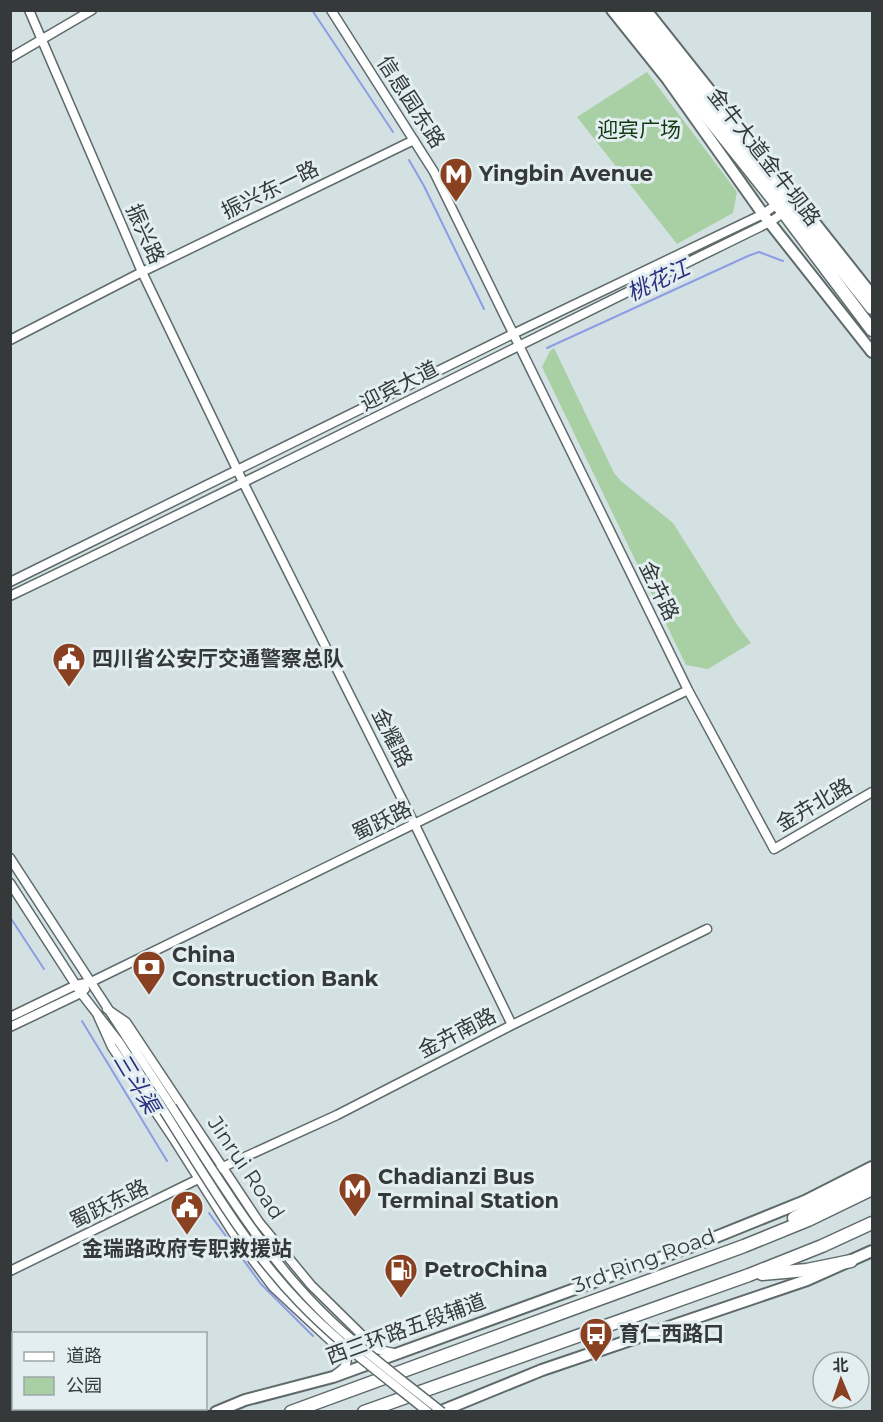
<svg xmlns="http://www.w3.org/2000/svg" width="883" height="1422" viewBox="0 0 883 1422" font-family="Montserrat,'Noto Sans SC',sans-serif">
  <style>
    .green { fill: #a8d0a4 }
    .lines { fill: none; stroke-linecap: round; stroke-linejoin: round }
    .stream { stroke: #8d9de4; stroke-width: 2 }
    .minor-casing { stroke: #5f6a6b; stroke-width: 11 }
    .major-casing { stroke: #5f6a6b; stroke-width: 14 }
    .highway-casing { stroke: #5f6a6b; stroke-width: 15 }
    .minor { stroke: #fff; stroke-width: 8 }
    .major { stroke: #fff; stroke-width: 10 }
    .highway { stroke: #fff; stroke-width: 12 }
    .minor-bridge-casing { stroke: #5f6a6b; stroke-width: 11; stroke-linecap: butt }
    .minor-bridge { stroke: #fff; stroke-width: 8 }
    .labels { text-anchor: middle; stroke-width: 6; stroke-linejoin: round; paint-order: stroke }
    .street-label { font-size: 21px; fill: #35393a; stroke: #e2eef0 }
    .park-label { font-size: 21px; fill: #11380f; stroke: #e2eef0 }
    .poi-label { font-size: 21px; font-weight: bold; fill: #35393a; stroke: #e2eef0; text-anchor: start }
    .water-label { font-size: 22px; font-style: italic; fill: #2a2f81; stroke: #e2eef0 }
  </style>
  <rect width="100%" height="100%" fill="#d4e1e3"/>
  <path class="green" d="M647 72 737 192 733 213 677 244 577 117Z
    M554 348 614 473 621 481 673 523 738 626 751 643 708 669 686 665 542 367 550 351Z"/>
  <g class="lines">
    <path class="stream" d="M312 10 393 132
      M409 160 424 186 484 309
      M547 348 748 256 759 252 783 261
      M10 917 44 969
      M82 1021 167 1161
      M209 1213 261 1284 313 1336"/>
    <g class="minor-casing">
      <path id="minor" d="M29 10 142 272 244 484 415 825 512 1025
        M331 10 434 172 688 690 774 849 872 792
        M10 58 92 10
        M10 340 142 272 414 140
        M10 582 513 334 763 214 780 202
        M10 596C265 474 516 346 770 222L786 211
        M10 858 172 1107
        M10 883 81 993 119 1042 164 1111
        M107 1009 126 1022 259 1222 311 1285 376 1349 398 1354
        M98 1016 112 1047 175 1141 237 1239 273 1287 344 1353C350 1363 345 1368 336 1374
        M10 1017 76 985 91 982 688 690
        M10 1027 81 993 85 989
        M10 1271 223 1167 337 1115 512 1025 707 929"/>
    </g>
    <g class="major-casing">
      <path id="major" d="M612 10 668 80 763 214 872 352
        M646 10 872 295
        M216 1412 245 1400 333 1377 701 1243 805 1201 872 1167
        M439 1412 542 1370 807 1280 872 1251"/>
    </g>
    <g class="highway-casing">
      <path id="highway" d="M622 10 784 213 872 330
        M636 10 872 308
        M794 1218 872 1177
        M762 1274 807 1270 851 1261
        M291 1412 744 1246 808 1220 872 1189
        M364 1412 749 1275 822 1246 872 1223"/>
    </g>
    <use href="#minor" class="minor"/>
    <use href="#major" class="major"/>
    <use href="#highway" class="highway"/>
    <g class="minor-bridge-casing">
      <path id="minor-bridge" d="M172 1107C220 1181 265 1258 329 1319 364 1353 404 1381 442 1412
        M164 1111C206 1177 245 1246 299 1302 338 1343 384 1376 428 1412"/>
    </g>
    <use href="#minor-bridge" class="minor-bridge"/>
  </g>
  <defs>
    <g id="metro-pin" transform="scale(1.725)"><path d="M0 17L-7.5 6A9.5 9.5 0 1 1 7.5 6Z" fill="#894121" stroke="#e2eef0"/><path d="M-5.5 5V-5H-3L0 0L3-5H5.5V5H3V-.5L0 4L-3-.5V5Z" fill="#fff"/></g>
    <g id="civic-pin" transform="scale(1.725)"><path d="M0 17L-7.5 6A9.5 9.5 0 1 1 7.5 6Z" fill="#894121" stroke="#e2eef0"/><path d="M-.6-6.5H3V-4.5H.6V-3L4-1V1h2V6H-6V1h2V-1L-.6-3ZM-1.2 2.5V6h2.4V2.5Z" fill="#fff"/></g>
    <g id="bank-pin" transform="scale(1.725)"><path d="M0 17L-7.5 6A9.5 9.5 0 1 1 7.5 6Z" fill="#894121" stroke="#e2eef0"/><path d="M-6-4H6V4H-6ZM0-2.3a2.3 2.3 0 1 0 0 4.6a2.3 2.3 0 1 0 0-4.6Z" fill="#fff"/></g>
    <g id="fuel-pin" transform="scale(1.725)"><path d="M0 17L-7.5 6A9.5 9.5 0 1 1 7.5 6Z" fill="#894121" stroke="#e2eef0"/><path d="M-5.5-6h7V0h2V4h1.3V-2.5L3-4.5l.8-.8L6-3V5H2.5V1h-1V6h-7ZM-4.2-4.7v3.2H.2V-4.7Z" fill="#fff"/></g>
    <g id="bus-pin" transform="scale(1.725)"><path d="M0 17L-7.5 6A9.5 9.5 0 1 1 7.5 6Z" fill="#894121" stroke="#e2eef0"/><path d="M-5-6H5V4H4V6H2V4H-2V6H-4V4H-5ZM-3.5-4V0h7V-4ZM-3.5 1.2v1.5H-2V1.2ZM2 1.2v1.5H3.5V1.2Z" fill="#fff"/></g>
  </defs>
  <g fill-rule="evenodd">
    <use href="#metro-pin" x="456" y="174"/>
    <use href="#civic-pin" x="69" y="659"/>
    <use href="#bank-pin" x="149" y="967"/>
    <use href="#metro-pin" x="355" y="1189"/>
    <use href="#civic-pin" x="187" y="1207"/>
    <use href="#fuel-pin" x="401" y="1270"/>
    <use href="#bus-pin" x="596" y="1334"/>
  </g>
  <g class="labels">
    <g class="street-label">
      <text transform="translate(411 102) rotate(57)" y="7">信息园东路</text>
      <text transform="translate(764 157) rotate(52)" y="7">金牛大道金牛坝路</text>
      <text transform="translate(270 190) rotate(-26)" y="7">振兴东一路</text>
      <text transform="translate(145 234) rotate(66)" y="7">振兴路</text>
      <text transform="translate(399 386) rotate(-27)" y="7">迎宾大道</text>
      <text transform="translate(659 591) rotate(64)" y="7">金卉路</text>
      <text transform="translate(392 738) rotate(63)" y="7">金耀路</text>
      <text transform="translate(814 805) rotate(-30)" y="7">金卉北路</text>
      <text transform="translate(382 821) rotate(-26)" y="7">蜀跃路</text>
      <text transform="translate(457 1033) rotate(-27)" y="7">金卉南路</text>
      <text transform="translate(246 1168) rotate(56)" y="7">Jinrui Road</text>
      <text transform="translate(109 1204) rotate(-26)" y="7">蜀跃东路</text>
      <text transform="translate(644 1261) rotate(-20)" y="7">3rd Ring Road</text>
      <text transform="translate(406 1329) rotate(-20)" y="7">西三环路五段辅道</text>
    </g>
    <g class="park-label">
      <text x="639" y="137">迎宾广场</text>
    </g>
    <g class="poi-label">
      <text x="479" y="181">Yingbin Avenue</text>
      <text x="92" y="666">四川省公安厅交通警察总队</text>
      <text x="172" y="962">China<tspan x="172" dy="24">Construction Bank</tspan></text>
      <text x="378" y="1184">Chadianzi Bus<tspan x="378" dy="24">Terminal Station</tspan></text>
      <text x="187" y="1256" text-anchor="middle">金瑞路政府专职救援站</text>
      <text x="424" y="1277">PetroChina</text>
      <text x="619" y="1341">育仁西路口</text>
    </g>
    <g class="water-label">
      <text transform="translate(658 280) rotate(-25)" y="8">桃花江</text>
      <text transform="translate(137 1083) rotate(59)" y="8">三斗渠</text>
    </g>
  </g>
  <rect width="883" height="1422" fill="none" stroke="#35393a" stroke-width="24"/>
  <rect x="12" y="1332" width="195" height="78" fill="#e2eef0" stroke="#9da6a7" stroke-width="1.5"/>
  <rect x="24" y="1352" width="30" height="9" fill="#ffffff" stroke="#9da6a7" stroke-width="1.5"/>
  <text x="66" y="1362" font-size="18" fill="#35393a">道路</text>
  <rect x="24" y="1377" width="30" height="18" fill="#a8d0a4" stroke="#9da6a7" stroke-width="1.5"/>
  <text x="66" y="1392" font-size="18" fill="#35393a">公园</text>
  <g transform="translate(841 1380) rotate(358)"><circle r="28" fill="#e2eef0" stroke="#9da6a7" stroke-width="1.5"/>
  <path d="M0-4.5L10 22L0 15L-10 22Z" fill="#894121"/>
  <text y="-9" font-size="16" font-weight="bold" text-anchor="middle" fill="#35393a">北</text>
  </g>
</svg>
